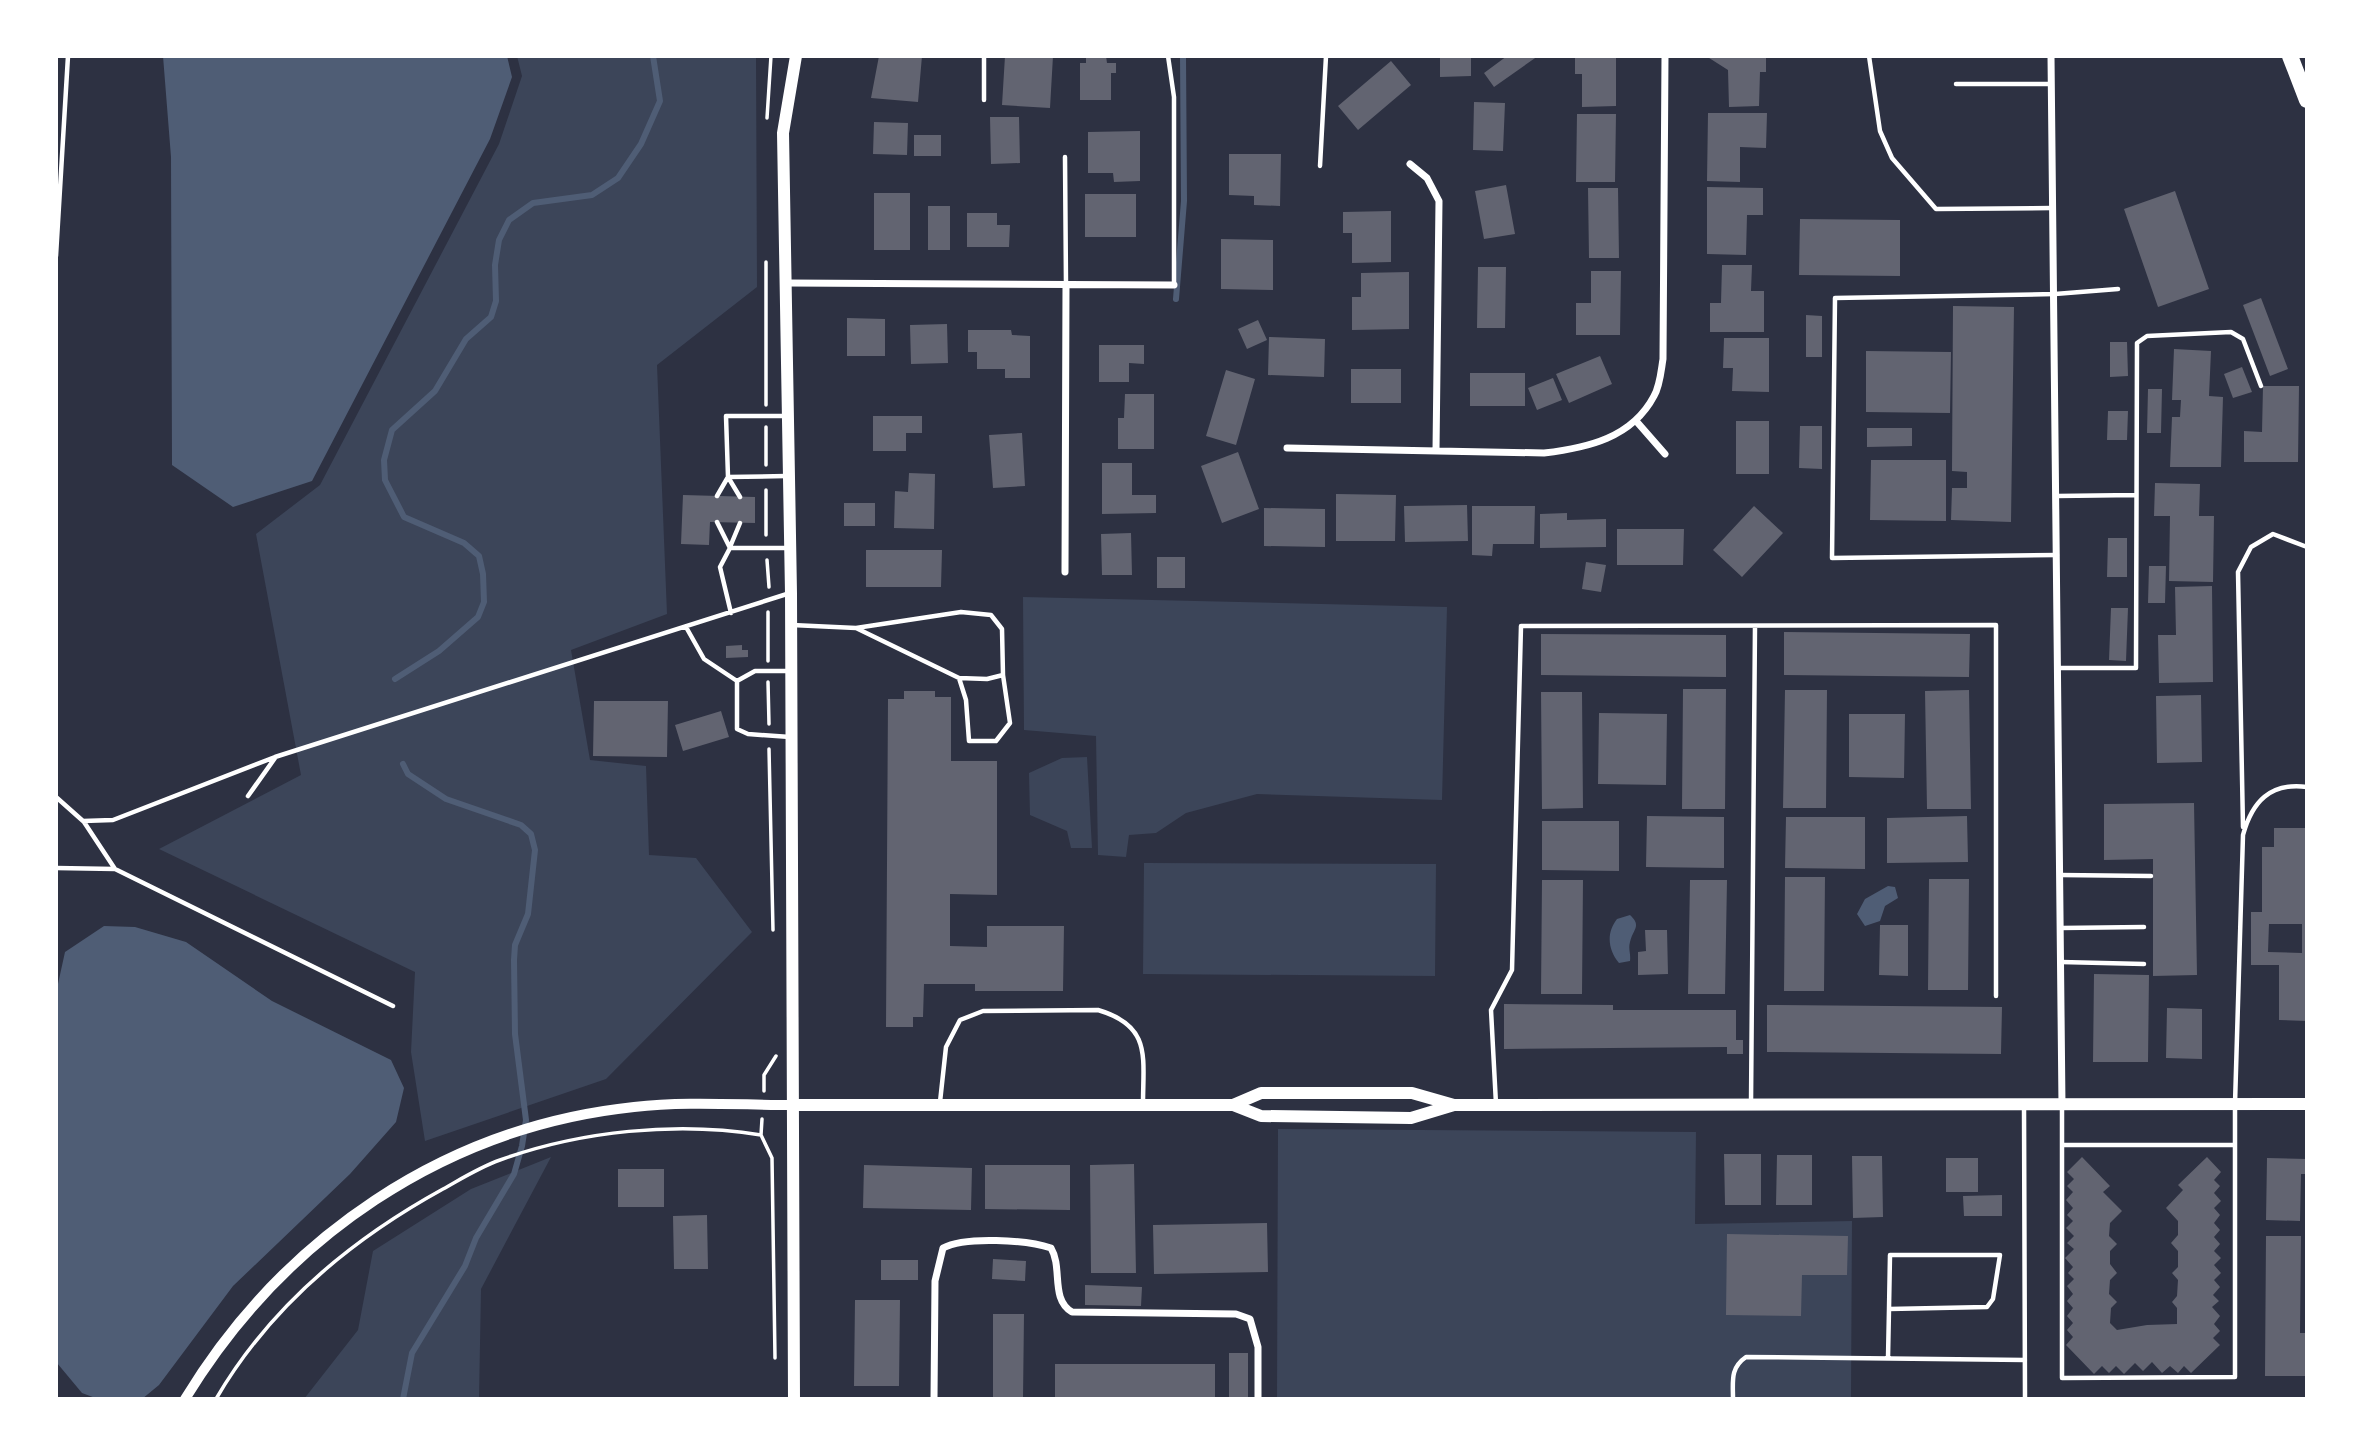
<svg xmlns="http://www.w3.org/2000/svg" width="2363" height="1455" viewBox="0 0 2363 1455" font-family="Jost,sans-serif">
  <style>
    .green { fill: #3c4559 }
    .water { fill: #4f5d75 }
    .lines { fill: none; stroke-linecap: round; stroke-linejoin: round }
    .stream { stroke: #4f5d75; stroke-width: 6 }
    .building { fill: #626471; fill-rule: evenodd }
    .path { stroke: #fff; stroke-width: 3.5 }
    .service { stroke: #fff; stroke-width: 4.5 }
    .minor { stroke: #fff; stroke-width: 7 }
    .tertiary { stroke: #fff; stroke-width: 10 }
    .secondary { stroke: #fff; stroke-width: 12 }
    .motorway { stroke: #fff; stroke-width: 16 }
  </style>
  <rect width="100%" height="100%" fill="#2d3142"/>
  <path class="green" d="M517 56H756L757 287 657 365 667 614 571 650 590 760 646 766 649 855 696 858 752 932 606 1079 425 1141 411 1052 415 972 159 849 301 775 256 534 320 485 499 144 522 76Z
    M1023 597 1447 607 1442 800 1257 794 1186 813 1156 833 1129 835 1126 857 1098 855 1096 736 1024 730Z
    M1087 757 1092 848H1071L1067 831 1030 815 1029 773 1062 758Z
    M1144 863 1436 864 1435 976 1143 974Z
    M1278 1129 1696 1132 1695 1224 1852 1221 1851 1399H1277Z
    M551 1157 481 1289 479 1399H304L358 1330 373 1251 471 1189Z"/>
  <path class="water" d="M163 56H507L512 77 490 139 312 481 233 507 172 465 171 157Z
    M1888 886 1895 887 1898 898 1885 906 1880 921 1865 926 1857 914 1865 899Z
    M1630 915C1642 926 1633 929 1630 942 1628 949 1631 954 1630 961L1619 963C1608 950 1606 933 1617 919Z
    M104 926 135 927 186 942 272 1001 391 1060 404 1088 396 1122 350 1174 233 1286 159 1385 142 1399H98L82 1393 57 1363 56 993 65 952Z"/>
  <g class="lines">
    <path class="stream" d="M1176 299 1184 201 1183 56
      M395 679 439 651 478 617 484 602 483 574 479 556 464 543 404 517 385 480 384 460 392 430 435 391 466 339 491 317 496 301 495 265 499 240 509 220 533 203 592 195 618 178 641 144 660 101 653 56
      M403 764 408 774 446 799 521 825 531 834 535 850 528 914 515 945 514 960 515 1034 526 1120 522 1146 514 1174 476 1238 465 1266 412 1353 403 1399"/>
  </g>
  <path class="building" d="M879 56H922L918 102 871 98Z
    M1005 56H1053L1050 108 1002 105Z
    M1086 56H1106L1107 63H1116V73H1111V100H1080V63H1086Z
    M1440 56H1471V76L1440 77Z
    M1507 56H1538L1494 87 1484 73Z
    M1575 56H1616V106L1582 107V74H1575Z
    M1706 56H1766V72H1760L1759 106 1729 107 1728 70Z
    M1391 61 1411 85 1358 130 1338 106Z
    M1474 102 1505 103 1503 151 1473 150Z
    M1708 113H1767L1766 148 1740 147V182L1707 181Z
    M1577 114H1616L1615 182H1576Z
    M990 117H1019L1020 163 991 164Z
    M874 122 908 123 907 155 873 154Z
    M1140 131V181L1114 182 1113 173H1088V132Z
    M914 135H941V156H914Z
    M1229 154H1281L1280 206 1254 205V196L1229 195Z
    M1506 185 1515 234 1484 239 1475 191Z
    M1707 187 1763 188V215H1747L1746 255 1707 254Z
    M1588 188H1618L1619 258H1589Z
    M2175 191 2209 289 2158 307 2124 209Z
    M874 193H910V250H874Z
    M1085 194H1136V237H1085Z
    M928 206H950V250H928Z
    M1391 211V262L1352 263V233H1343V212Z
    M967 213H997V225H1010L1009 247H967Z
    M1800 219 1900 220V276L1799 275Z
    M1221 239 1273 240V290L1221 289Z
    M1722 265H1752L1751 291H1764V332H1710V303H1721Z
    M1478 267H1506L1505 328H1477Z
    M1591 271H1621L1620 335H1576V303H1591Z
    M1409 272V329L1352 330V297H1361V273Z
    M2261 298 2288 369 2270 376 2243 305Z
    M1953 306 2014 307 2011 522 1951 520 1952 488H1967V472L1952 471Z
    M1806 315 1822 316V357H1806Z
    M847 318 885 319V356H847Z
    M1258 320 1267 340 1247 349 1238 329Z
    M947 324 948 363 911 364 910 325Z
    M968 330H1011L1012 335 1030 336V378H1005V369H977V352H968Z
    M1269 337 1325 339 1324 377 1268 375Z
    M1724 338H1769V392L1732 391 1733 368H1723Z
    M2110 342H2127L2128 376 2110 377Z
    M1099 345H1144V364L1129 363V382H1099Z
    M2174 349 2211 351 2209 396 2223 397 2221 467H2170L2172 417H2180L2181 400H2172Z
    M1866 351 1951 352 1950 413 1866 412Z
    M1600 356 1612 384 1569 403 1556 374Z
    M2242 367 2252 392 2233 398 2224 374Z
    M1351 369H1401V403H1351Z
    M1226 370 1255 379 1236 445 1206 436Z
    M1470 373H1525V406H1470Z
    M1553 378 1562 400 1537 410 1528 388Z
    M2263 386H2299L2298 462H2244V431L2262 432Z
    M2148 389H2162L2161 433H2147Z
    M1125 394H1154V449H1118V418H1124Z
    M2108 411H2128L2127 440H2107Z
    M873 416H922V433H906V451H873Z
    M1736 421H1769V474H1736Z
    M1800 426H1822V469L1799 468Z
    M1867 428H1912V446L1867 447Z
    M1022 433 1025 486 993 488 989 435Z
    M1238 452 1259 509 1222 523 1201 466Z
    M1871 460H1946V521L1870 520Z
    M1102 463H1132V495H1156V513L1102 514Z
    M909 473 935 474 934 529 894 528 895 491 908 492Z
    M2155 483 2200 484 2199 516H2214L2213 582 2169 581 2170 516H2154Z
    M1336 494 1396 495 1395 541H1336Z
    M683 495 755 497V523L710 522 709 545 681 544Z
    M844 503H875V526H844Z
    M1467 505 1468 541 1405 542 1404 506Z
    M1472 506H1535L1534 544H1493L1492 556 1472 555Z
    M1754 506 1783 533 1742 577 1713 550Z
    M1264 508 1325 509V547L1264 546Z
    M1567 513V520L1606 519V547L1540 548V514Z
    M1617 529H1684L1683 565H1617Z
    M1131 533 1132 575H1102L1101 534Z
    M2108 538H2127V577H2107Z
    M866 550H942L941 587H866Z
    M1157 557H1185V588H1157Z
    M1586 562 1606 565 1601 592 1582 589Z
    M2149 566H2166L2165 603H2148Z
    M2212 586 2213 682 2159 683 2158 635H2176L2175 587Z
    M2111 608H2128L2126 661 2109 660Z
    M1784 632 1970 634 1969 677 1784 675Z
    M1541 634 1726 635V677L1541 675Z
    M742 645V650H748V657L726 658V646Z
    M1683 689H1726L1725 809H1682Z
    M1785 690H1827L1826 808H1783Z
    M1969 690 1971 809H1927L1925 691Z
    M904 691H935V697H951V761H997V895L950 894V946L987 947V926H1064L1063 991H975V984H924L923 1017H913V1027H886L888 699H904Z
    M1541 692H1582L1583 808 1542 809Z
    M2201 695 2202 762 2157 763 2156 696Z
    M594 701H668L667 757 593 756Z
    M721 711 729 737 683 751 675 725Z
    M1599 713 1667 714 1666 785 1598 784Z
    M1849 714H1905L1904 778 1849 777Z
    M2194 803 2197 975 2153 976V859L2104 860V804Z
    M1647 816 1724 817V868L1646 867Z
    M1967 816 1968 862 1887 863V818Z
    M1786 817H1865V869L1785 868Z
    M1542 821H1619V871L1542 870Z
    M2274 828H2307V1021L2279 1020V965H2251V912H2262V847H2274ZM2269 924H2302V953L2268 952Z
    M1785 877H1825L1824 991H1784Z
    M1929 879H1969L1968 990H1928Z
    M1542 880H1583L1582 994H1541Z
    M1690 880H1727L1725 994H1688Z
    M1880 925H1908V976L1879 975Z
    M1645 930H1667L1668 974 1638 975V952L1646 951Z
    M2094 974 2149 975 2148 1062H2093Z
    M1504 1004 1613 1005V1010H1736V1040H1743V1054H1727V1047L1504 1049Z
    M1767 1005 2002 1007 2001 1054 1767 1052Z
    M2167 1008 2202 1009V1059L2166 1058Z
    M1724 1154H1761V1205H1725Z
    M1777 1155H1812V1205H1776Z
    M1852 1156H1882L1883 1217 1853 1218Z
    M2082 1157 2110 1186 2103 1192 2122 1211 2110 1223 2109 1236 2117 1244 2110 1251V1264L2117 1273 2110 1280 2109 1294 2117 1302 2111 1308 2110 1323 2117 1330 2147 1325 2177 1324V1308L2172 1302 2177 1296 2178 1280 2172 1273 2178 1267V1251L2171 1243 2178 1235V1221L2166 1208 2183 1190 2178 1185 2207 1157 2221 1172 2214 1180 2220 1186 2214 1193 2221 1201 2214 1208 2220 1215 2214 1223 2220 1230 2214 1237 2220 1244 2214 1251 2221 1258 2214 1265 2221 1273 2214 1280 2220 1287 2213 1295 2219 1301 2212 1307 2220 1316 2214 1324 2220 1331 2213 1338 2220 1345 2191 1373 2184 1366 2178 1373 2170 1366 2162 1373 2152 1362 2143 1371 2135 1363 2124 1374 2116 1366 2109 1373 2102 1366 2094 1374 2066 1345 2073 1337 2067 1330 2073 1323 2067 1316 2073 1308 2067 1301 2073 1294 2067 1286 2074 1279 2068 1273 2073 1267 2065 1258 2074 1249 2067 1243 2074 1236 2066 1228 2073 1221 2067 1215 2073 1208 2066 1200 2073 1192 2067 1186 2074 1179 2067 1172Z
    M1946 1158H1978V1192H1946Z
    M2267 1158 2307 1159V1174H2301L2300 1221 2266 1220Z
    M1134 1164 1136 1273H1091L1090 1165Z
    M864 1165 972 1168 971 1210 863 1208Z
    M985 1165H1070V1210L985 1209Z
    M618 1169H664V1207H618Z
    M2002 1195V1216H1964L1963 1196Z
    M707 1215 708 1269H674L673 1216Z
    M1267 1223 1268 1272 1154 1274 1153 1225Z
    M1727 1234 1848 1236 1847 1275H1802L1801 1316 1726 1315Z
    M2266 1236H2301L2300 1333H2307V1376H2265Z
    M993 1259 1026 1261 1025 1281 992 1279Z
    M881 1260H918V1280H881Z
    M1085 1285 1142 1287 1141 1306 1085 1305Z
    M855 1300H900L899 1386H854Z
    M993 1314H1024L1023 1399H993Z
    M1229 1353H1248V1399H1229Z
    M1055 1364H1215V1399H1055Z"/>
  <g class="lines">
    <path class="path" d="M767 118 771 56
      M766 405V262
      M766 427V465
      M766 490V535
      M767 560 769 587
      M768 661V612
      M768 682 769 724
      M769 749 773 930
      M764 1091V1075L776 1056
      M761 1135 762 1119
      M761 1135 772 1158 775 1358
      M216 1399C269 1308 352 1239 443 1189 461 1179 480 1167 500 1160 580 1131 677 1121 761 1135"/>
    <path class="service" d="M984 56V100
      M1168 56 1174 97V285
      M1869 56 1880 131 1892 158 1936 209 2052 208
      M1956 84H2051
      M1065 157 1066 285
      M1320 166 1326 56
      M56 256 68 56
      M728 477 786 476
      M728 477 740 497
      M717 496 728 477 726 416H787
      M2057 496 2136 495
      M717 522 730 548
      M730 547 740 523
      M2057 555 1832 558 1835 298 2055 294 2118 289
      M731 613 720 567 730 548H789
      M792 625 856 628
      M686 627 704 659 737 681
      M2058 668H2136L2137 343 2147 336 2231 332 2243 339 2261 386
      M959 678 966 700 969 741H996L1010 723 1003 675 1002 629 991 615 961 612 856 628 959 678 987 679 1003 675
      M790 737 748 734 737 729V681L755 671H791
      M248 796 275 758
      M56 797 83 821 113 820 275 757 790 593
      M84 822 115 869
      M2243 827 2238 572 2251 547 2273 534 2307 547
      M56 868 115 869 393 1006
      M2060 875 2151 876
      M2061 928 2144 927
      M2061 962 2144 964
      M940 1102 946 1047 960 1020 983 1011 1098 1010C1152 1026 1143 1057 1143 1104
      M1496 1104 1491 1010 1512 970 1521 626 1996 625V996
      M1751 1104 1755 626
      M2062 1105V1378L2235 1377V1104L2243 835C2252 802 2270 782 2307 787
      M2024 1106 2025 1399
      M2062 1145H2235
      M1890 1255H2000L1993 1299 1987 1307 1889 1309Z
      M1888 1358 1889 1309
      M1733 1399C1733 1381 1730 1368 1746 1357L2025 1360"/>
    <path class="minor" d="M2051 56 2062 1105
      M1410 164 1427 178 1439 201 1436 451
      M787 283 1174 285
      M1637 422 1665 454
      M1287 448 1544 453C1587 448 1632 438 1654 396 1660 386 1661 371 1663 359L1665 56
      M1065 572 1066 285
      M934 1399 935 1281 943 1248C965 1236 1027 1240 1051 1248 1063 1268 1050 1299 1072 1312L1236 1314 1250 1319 1258 1347V1399"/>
    <path class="tertiary" d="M185 1399C283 1238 444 1127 634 1107 686 1101 740 1105 792 1105"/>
    <path class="secondary" d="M792 1105H1233L1261 1093H1412L1454 1105
      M1233 1105 1261 1116 1411 1118 1454 1105 2307 1104
      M794 1399 791 593 783 133 796 56"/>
    <path class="motorway" d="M2290 56 2307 100"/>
  </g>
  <rect width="2363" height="1455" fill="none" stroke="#ffffff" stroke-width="116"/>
</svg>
